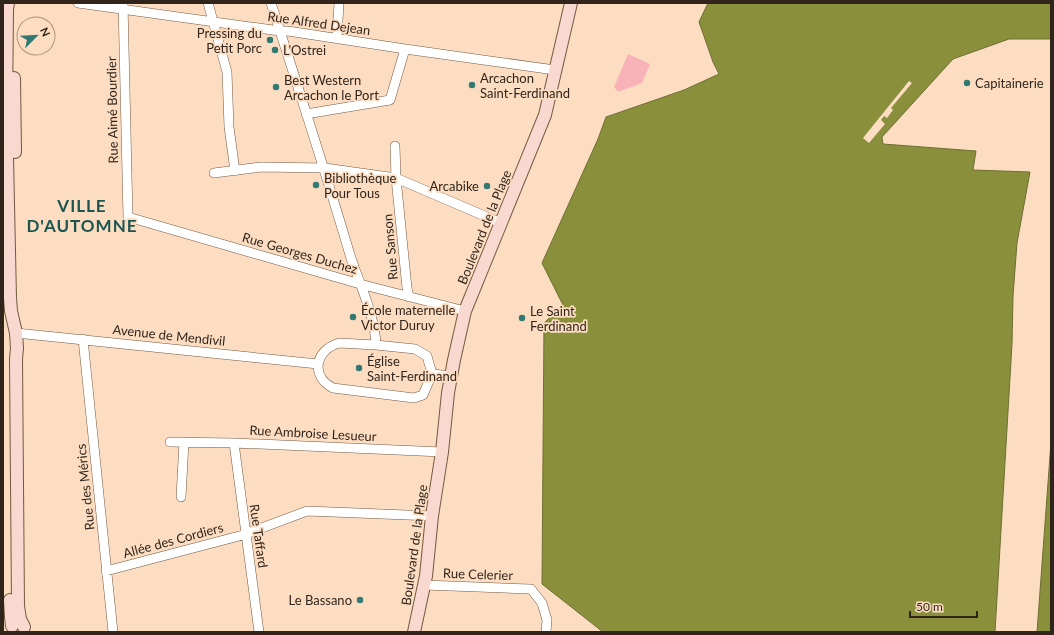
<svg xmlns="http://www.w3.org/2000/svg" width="1054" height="635" viewBox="0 0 1054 635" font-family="Lato,sans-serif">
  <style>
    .green { fill: #f8b3b9 }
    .water { fill: #8a8f3c; stroke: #6f6f32 }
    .pier { fill: #fdddc2 }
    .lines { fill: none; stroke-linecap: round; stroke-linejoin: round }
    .street-casing { stroke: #735941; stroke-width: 10 }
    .secondary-casing { stroke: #735941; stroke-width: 14 }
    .street { stroke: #fff; stroke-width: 9 }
    .secondary { stroke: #f8d8cf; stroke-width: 12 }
    .poi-dot { fill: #317972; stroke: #fdddc2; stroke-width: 1.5 }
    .labels { text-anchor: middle; stroke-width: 3.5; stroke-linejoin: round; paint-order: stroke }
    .street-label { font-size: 13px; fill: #31251b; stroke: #fdddc2 }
    .poi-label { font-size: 13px; fill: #31251b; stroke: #fdddc2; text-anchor: start }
    .district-label { font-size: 17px; font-weight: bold; letter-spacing: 1px; fill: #1b5550; stroke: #fdddc2 }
  </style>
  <rect width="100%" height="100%" fill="#fdddc2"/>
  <path class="green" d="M628 54 650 64 642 83 618 92 614 87Z"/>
  <path class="water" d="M708 3H1051V39H1009L953 59 882 137 883 144 976 151 973 170 1030 172 1017 243 1013 296 1012 344 995 632H603L542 584 544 323 563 305 542 263 598 139 606 117 684 90 719 74 713 62 699 22Z
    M1051 442V632H1037Z"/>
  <path class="pier" d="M909 81 912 83 891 108 893 110 887 118 884 116 881 120 885 124 869 143 863 138Z"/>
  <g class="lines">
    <g class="street-casing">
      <path id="street" d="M78 3 280 31H288L405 49 555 70
        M123 3 128 217 360 284 465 311
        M208 3 227 72 229 127 235 171
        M271 3C298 87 325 170 350 255 359 283 375 315 376 345
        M337 38 339 3
        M306 114 390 100 405 49
        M395 146 396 178 407 288 409 297
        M214 173 261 167 325 168 396 178 501 223
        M16 333 318 364
        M83 339 113 632
        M339 343 376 345 415 349 427 356 432 374 423 395 414 398 333 388C310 376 315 350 339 343Z
        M432 374 451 376
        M170 442 234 443 442 452
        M234 443 259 632
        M181 497 184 442
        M106 571 243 535 307 511 432 516
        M424 585 531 589 542 603 547 620 546 632"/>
    </g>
    <g class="secondary-casing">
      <path id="secondary" d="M8 3 7 9 6 110 10 298 11 311 16 333 17 348 16 359 18 606 20 619 24 627
        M14 78 15 152
        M10 600 11 617 12 626
        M414 632 426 576 432 516 442 452 448 393 454 360 465 311 545 115 571 3"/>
    </g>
    <use href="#street" class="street"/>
    <use href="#secondary" class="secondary"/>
  </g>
  <g class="poi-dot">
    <circle cx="270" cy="40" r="4"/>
    <circle cx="275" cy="50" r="4"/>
    <circle cx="967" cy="83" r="4"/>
    <circle cx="472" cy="85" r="4"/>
    <circle cx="276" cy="87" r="4"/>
    <circle cx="316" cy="185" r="4"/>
    <circle cx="487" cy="186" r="4"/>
    <circle cx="353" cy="317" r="4"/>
    <circle cx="522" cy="318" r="4"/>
    <circle cx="359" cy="368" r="4"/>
    <circle cx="360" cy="600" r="4"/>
  </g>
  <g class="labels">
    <g class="street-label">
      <text transform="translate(319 23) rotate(8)" y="5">Rue Alfred Dejean</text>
      <text transform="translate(112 110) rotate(-91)" y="5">Rue Aimé Bourdier</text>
      <text transform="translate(484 227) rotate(-68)" y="5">Boulevard de la Plage</text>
      <text transform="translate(390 247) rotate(-95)" y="5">Rue Sanson</text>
      <text transform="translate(300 253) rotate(16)" y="5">Rue Georges Duchez</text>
      <text transform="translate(169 335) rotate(6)" y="5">Avenue de Mendivil</text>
      <text transform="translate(313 433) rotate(3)" y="5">Rue Ambroise Lesueur</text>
      <text transform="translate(85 487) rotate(-96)" y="5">Rue des Mérics</text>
      <text transform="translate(259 536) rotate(82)" y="5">Rue Taffard</text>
      <text transform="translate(173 540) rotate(-15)" y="5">Allée des Cordiers</text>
      <text transform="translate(414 545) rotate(-82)" y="5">Boulevard de la Plage</text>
      <text transform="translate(478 574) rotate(2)" y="5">Rue Celerier</text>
    </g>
    <g class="poi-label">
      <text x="262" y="38" text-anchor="end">Pressing du<tspan x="262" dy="15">Petit Porc</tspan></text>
      <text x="283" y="55">L'Ostrei</text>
      <text x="480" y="83">Arcachon<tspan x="480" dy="15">Saint-Ferdinand</tspan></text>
      <text x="284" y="85">Best Western<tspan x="284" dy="15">Arcachon le Port</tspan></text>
      <text x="975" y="88">Capitainerie</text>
      <text x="324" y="183">Bibliothèque<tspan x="324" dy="15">Pour Tous</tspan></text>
      <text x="479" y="191" text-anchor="end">Arcabike</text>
      <text x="361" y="315">École maternelle<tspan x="361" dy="15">Victor Duruy</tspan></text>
      <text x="530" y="316">Le Saint<tspan x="530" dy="15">Ferdinand</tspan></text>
      <text x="367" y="366">Église<tspan x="367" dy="15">Saint-Ferdinand</tspan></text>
      <text x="352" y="605" text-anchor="end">Le Bassano</text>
    </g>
    <g class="district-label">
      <text x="82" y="212">VILLE<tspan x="82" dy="20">D'AUTOMNE</tspan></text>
    </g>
  </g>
  <rect width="1054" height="635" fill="none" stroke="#31251b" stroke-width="8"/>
  <g transform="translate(36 36) rotate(66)"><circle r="19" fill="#fdddc2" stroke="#ab937f"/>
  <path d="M0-3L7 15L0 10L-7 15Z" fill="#317972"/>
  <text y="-6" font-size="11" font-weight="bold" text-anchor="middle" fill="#31251b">N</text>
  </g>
  <path d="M910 611v6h67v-6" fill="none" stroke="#31251b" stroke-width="2"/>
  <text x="916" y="611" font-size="12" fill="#31251b" stroke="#fdddc2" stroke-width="3" paint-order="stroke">50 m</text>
</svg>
